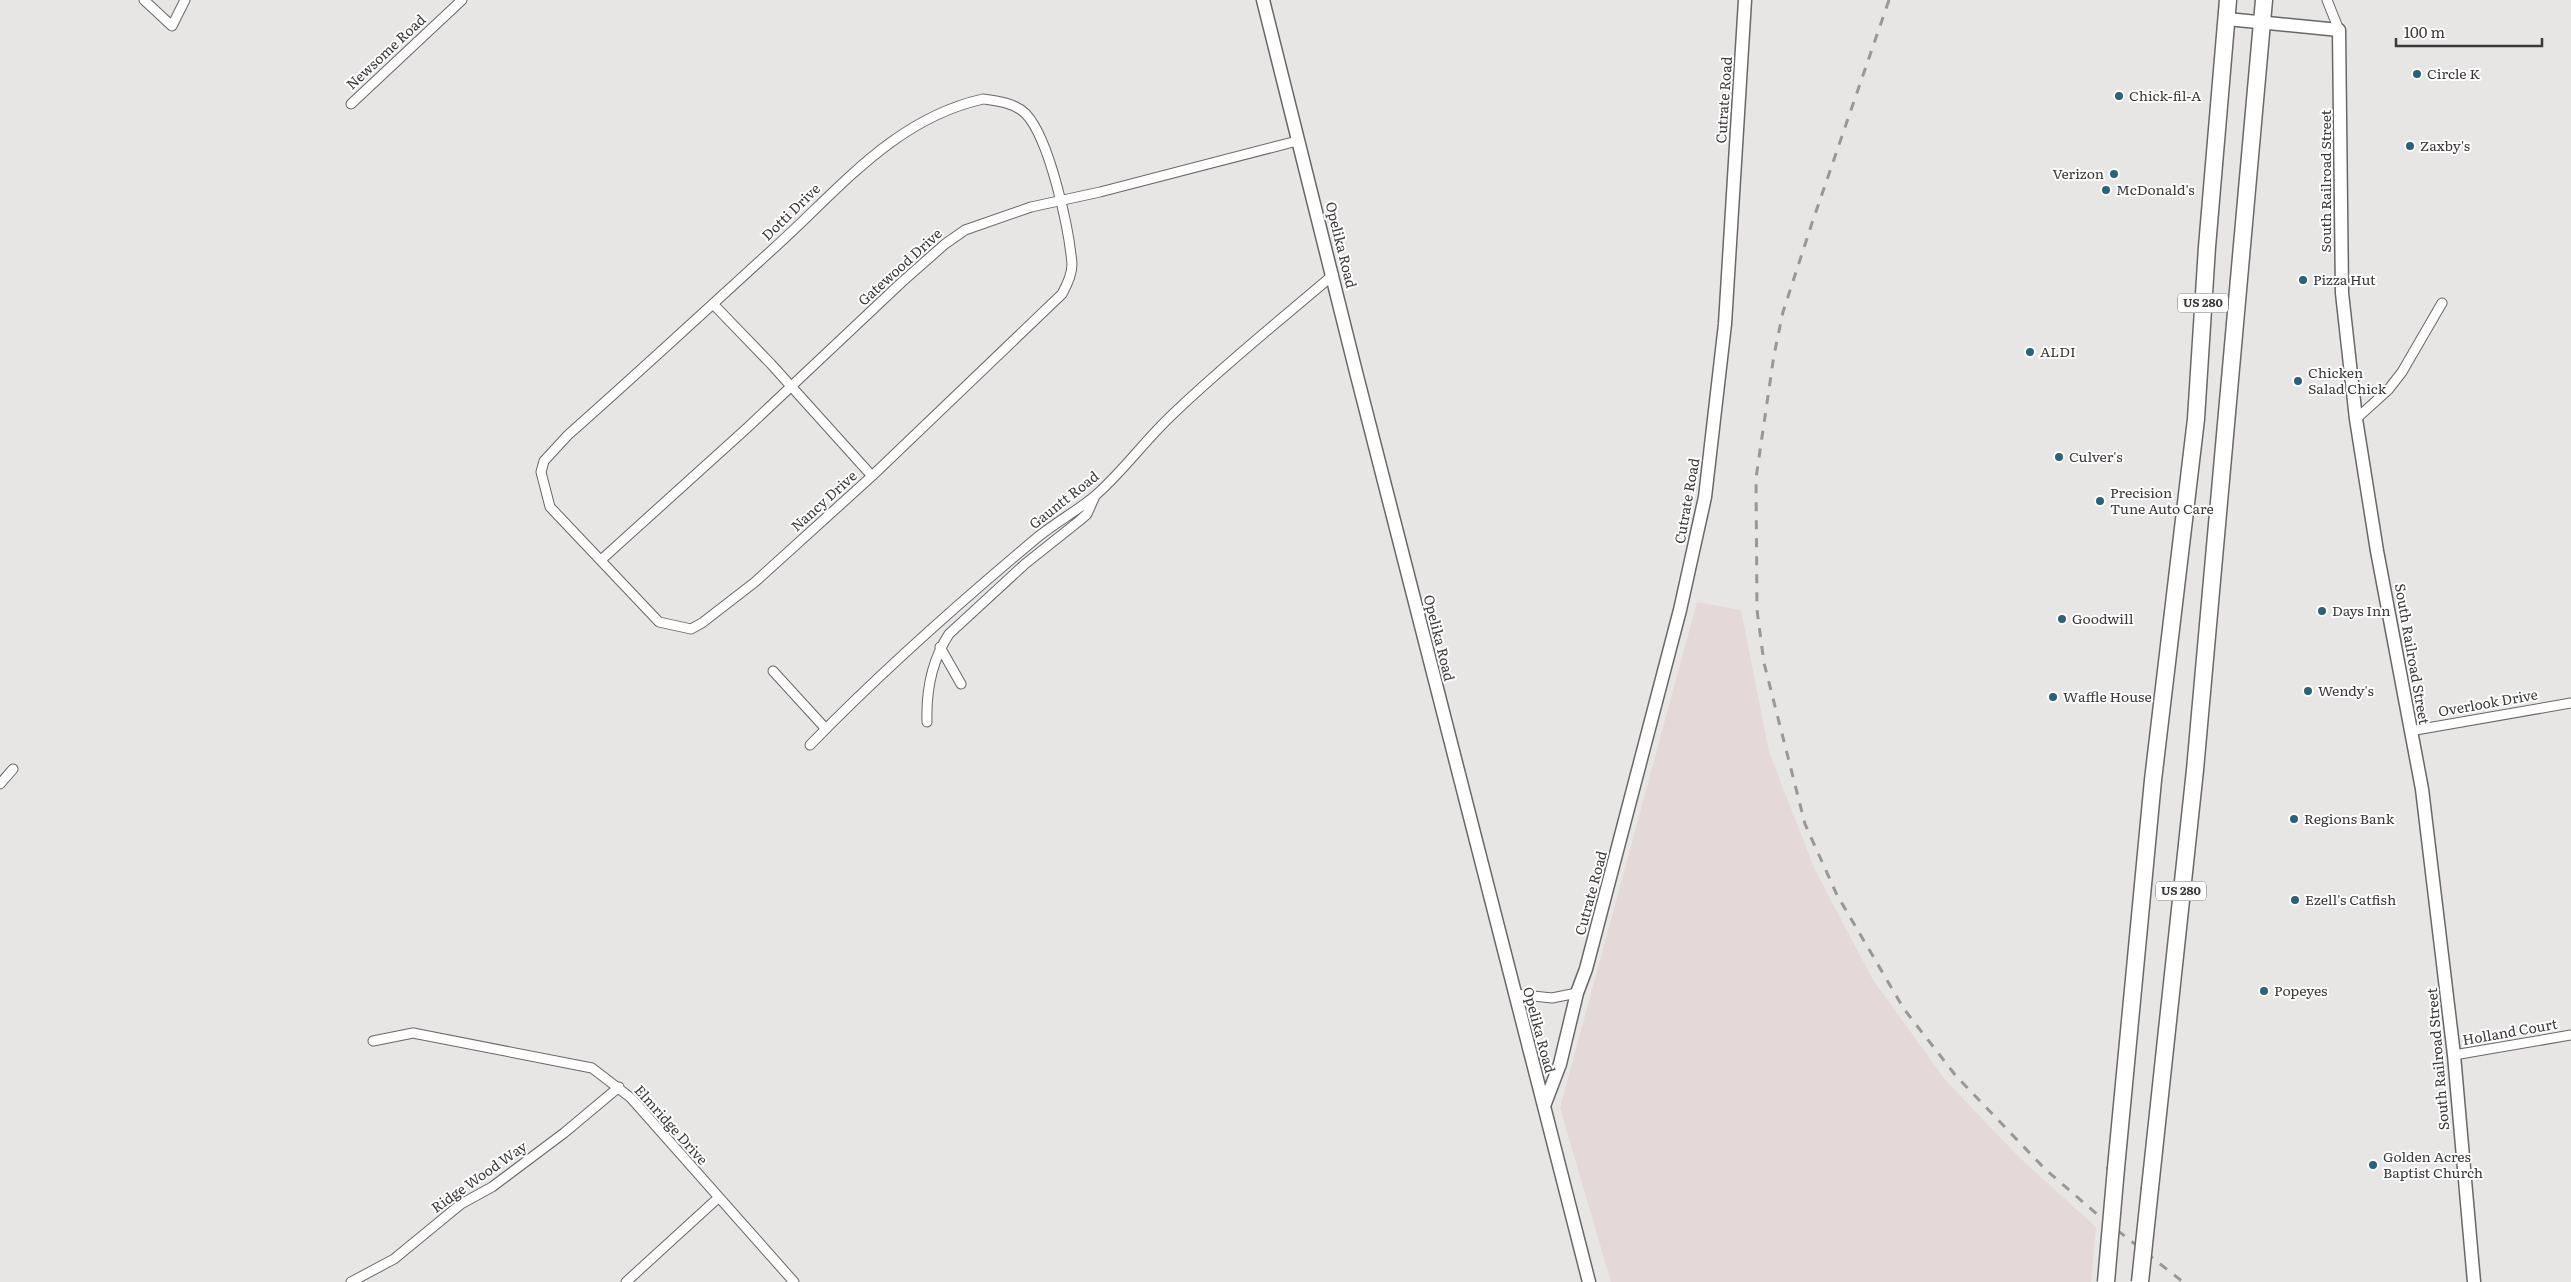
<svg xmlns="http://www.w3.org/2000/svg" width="2571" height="1282" viewBox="0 0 2571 1282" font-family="Literata,serif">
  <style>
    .built { fill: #e5d8d8 }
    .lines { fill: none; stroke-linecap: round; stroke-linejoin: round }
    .street-casing { stroke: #6a6767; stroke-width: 11 }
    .secondary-casing { stroke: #6a6767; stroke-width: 15 }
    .highway-casing { stroke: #6a6767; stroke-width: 19 }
    .street { stroke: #fff; stroke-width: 9 }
    .secondary { stroke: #fff; stroke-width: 12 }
    .highway { stroke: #fff; stroke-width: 16 }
    .rail { stroke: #9a9797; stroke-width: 3; stroke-dasharray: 9 9; stroke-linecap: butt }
    .highway-bridge-casing { stroke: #6a6767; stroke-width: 19; stroke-linecap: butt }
    .highway-bridge { stroke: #fff; stroke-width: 16 }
    .poi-dot { fill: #27637a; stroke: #fff; stroke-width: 2 }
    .labels { text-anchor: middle; stroke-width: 4; stroke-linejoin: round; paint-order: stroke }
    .shield { fill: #fff; stroke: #767474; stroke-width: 1 }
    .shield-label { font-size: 12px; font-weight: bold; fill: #3b3939 }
    .street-label { font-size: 14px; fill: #3b3939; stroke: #fff }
    .poi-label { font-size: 14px; fill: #3b3939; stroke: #fff; text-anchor: start }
  </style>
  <rect width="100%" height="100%" fill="#e8e5e5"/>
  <path class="built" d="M1697 602 1741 610 1769 752 1815 870 1873 980 1946 1081 2020 1158 2096 1227 2091 1282H1611L1560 1108Z"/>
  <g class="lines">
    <g class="street-casing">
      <path id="street" d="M144 0 172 26 185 0
        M2327 0 2339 30
        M983 99C998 101 1015 103 1026 114 1050 140 1069 229 1072 264 1072 274 1067 285 1062 294L872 476 755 582 702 623 691 629 659 622 550 507 541 472 544 461 568 435C637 374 705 311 773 249 838 191 893 119 983 99Z
        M351 104 462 0
        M714 305 771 364 872 476
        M2356 419 2388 390 2402 372 2442 303
        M601 560 747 428 902 282 945 244 965 230 1031 207 1100 192 1297 141
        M940 647 961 684
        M773 671 826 729
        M927 722C926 691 932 660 949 634L1025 564 1079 521 1087 514 1095 496
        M2410 731 2571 703
        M810 745C882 671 960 602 1039 536 1058 521 1080 509 1097 494 1125 469 1146 439 1173 414 1224 365 1279 321 1333 275
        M0 784 13 769
        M1514 994 1552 998 1577 993
        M373 1041 413 1033 592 1068 631 1098 794 1282
        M2454 1055 2571 1035
        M351 1282 394 1259 461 1204 492 1187 564 1133 619 1087
        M626 1282 718 1198"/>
    </g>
    <g class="secondary-casing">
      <path id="secondary" d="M1263 0 1356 372 1589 1282
        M2227 19 2339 30 2342 293 2356 419 2377 551 2422 789 2454 1055 2474 1282
        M1544 1106 1560 1064 1577 993 1586 969 1680 610 1705 497 1725 324 1745 0"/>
    </g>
    <g class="highway-casing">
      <path id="highway" d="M2116 1168 2153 780 2196 419 2207 247 2228 0
        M2150 1188 2195 770 2264 0"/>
    </g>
    <use href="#street" class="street"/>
    <use href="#secondary" class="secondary"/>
    <use href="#highway" class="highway"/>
    <path class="rail" d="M1889 0 1812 223 1783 312 1774 355 1756 478 1757 610 1764 663 1805 824 1837 895 1904 1009 1956 1076 2045 1169 2098 1215 2183 1282"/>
    <g class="highway-bridge-casing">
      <path id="highway-bridge" d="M2106 1282 2116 1168
        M2140 1282 2150 1188"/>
    </g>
    <use href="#highway-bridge" class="highway-bridge"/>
  </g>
  <g class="poi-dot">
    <circle cx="2417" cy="74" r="5"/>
    <circle cx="2119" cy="96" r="5"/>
    <circle cx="2410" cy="146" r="5"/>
    <circle cx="2114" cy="174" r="5"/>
    <circle cx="2106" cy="190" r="5"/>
    <circle cx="2303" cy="280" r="5"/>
    <circle cx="2030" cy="352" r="5"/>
    <circle cx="2298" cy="381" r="5"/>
    <circle cx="2059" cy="457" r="5"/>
    <circle cx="2100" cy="501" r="5"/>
    <circle cx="2322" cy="611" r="5"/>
    <circle cx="2062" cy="619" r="5"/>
    <circle cx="2308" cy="691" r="5"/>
    <circle cx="2053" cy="697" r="5"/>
    <circle cx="2294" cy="819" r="5"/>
    <circle cx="2295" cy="900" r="5"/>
    <circle cx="2264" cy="991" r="5"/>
    <circle cx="2373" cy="1165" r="5"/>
  </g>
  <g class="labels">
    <g class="shield">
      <rect x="2178" y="293.5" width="50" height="19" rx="4"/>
      <rect x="2156" y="881.5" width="50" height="19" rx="4"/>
    </g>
    <g class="shield-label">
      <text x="2203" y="307">US 280</text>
      <text x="2181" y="895">US 280</text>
    </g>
    <g class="street-label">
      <text transform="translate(386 52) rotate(-43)" y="5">Newsome Road</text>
      <text transform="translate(1724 100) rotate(-86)" y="5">Cutrate Road</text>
      <text transform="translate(2326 181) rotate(-90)" y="5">South Railroad Street</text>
      <text transform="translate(791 212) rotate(-44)" y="5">Dotti Drive</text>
      <text transform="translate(1341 245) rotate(76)" y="5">Opelika Road</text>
      <text transform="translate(900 267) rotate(-42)" y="5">Gatewood Drive</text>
      <text transform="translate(1064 500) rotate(-38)" y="5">Gauntt Road</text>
      <text transform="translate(824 501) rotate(-42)" y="5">Nancy Drive</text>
      <text transform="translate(1687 501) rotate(-80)" y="5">Cutrate Road</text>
      <text transform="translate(1439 638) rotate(76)" y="5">Opelika Road</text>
      <text transform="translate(2412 654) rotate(80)" y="5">South Railroad Street</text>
      <text transform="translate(2488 703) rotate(-10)" y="5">Overlook Drive</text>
      <text transform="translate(1591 893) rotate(-75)" y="5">Cutrate Road</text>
      <text transform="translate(1539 1030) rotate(75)" y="5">Opelika Road</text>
      <text transform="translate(2510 1032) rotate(-10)" y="5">Holland Court</text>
      <text transform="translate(2438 1059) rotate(-95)" y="5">South Railroad Street</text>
      <text transform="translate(671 1125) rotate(48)" y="5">Elmridge Drive</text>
      <text transform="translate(479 1177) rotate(-35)" y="5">Ridge Wood Way</text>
    </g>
    <g class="poi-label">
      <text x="2427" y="79">Circle K</text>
      <text x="2129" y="101">Chick-fil-A</text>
      <text x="2420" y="151">Zaxby's</text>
      <text x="2104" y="179" text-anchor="end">Verizon</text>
      <text x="2116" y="195">McDonald's</text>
      <text x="2313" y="285">Pizza Hut</text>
      <text x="2040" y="357">ALDI</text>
      <text x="2308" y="378">Chicken<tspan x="2308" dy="16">Salad Chick</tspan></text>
      <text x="2069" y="462">Culver's</text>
      <text x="2110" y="498">Precision<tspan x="2110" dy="16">Tune Auto Care</tspan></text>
      <text x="2332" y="616">Days Inn</text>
      <text x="2072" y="624">Goodwill</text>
      <text x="2318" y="696">Wendy's</text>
      <text x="2063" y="702">Waffle House</text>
      <text x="2304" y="824">Regions Bank</text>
      <text x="2305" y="905">Ezell's Catfish</text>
      <text x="2274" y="996">Popeyes</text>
      <text x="2383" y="1162">Golden Acres<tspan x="2383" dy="16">Baptist Church</tspan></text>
    </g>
  </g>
  <path d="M2396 38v8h146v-8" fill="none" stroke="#3b3939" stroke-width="2.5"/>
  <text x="2404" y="38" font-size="15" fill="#3b3939" stroke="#ffffff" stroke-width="4" paint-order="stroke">100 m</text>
</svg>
